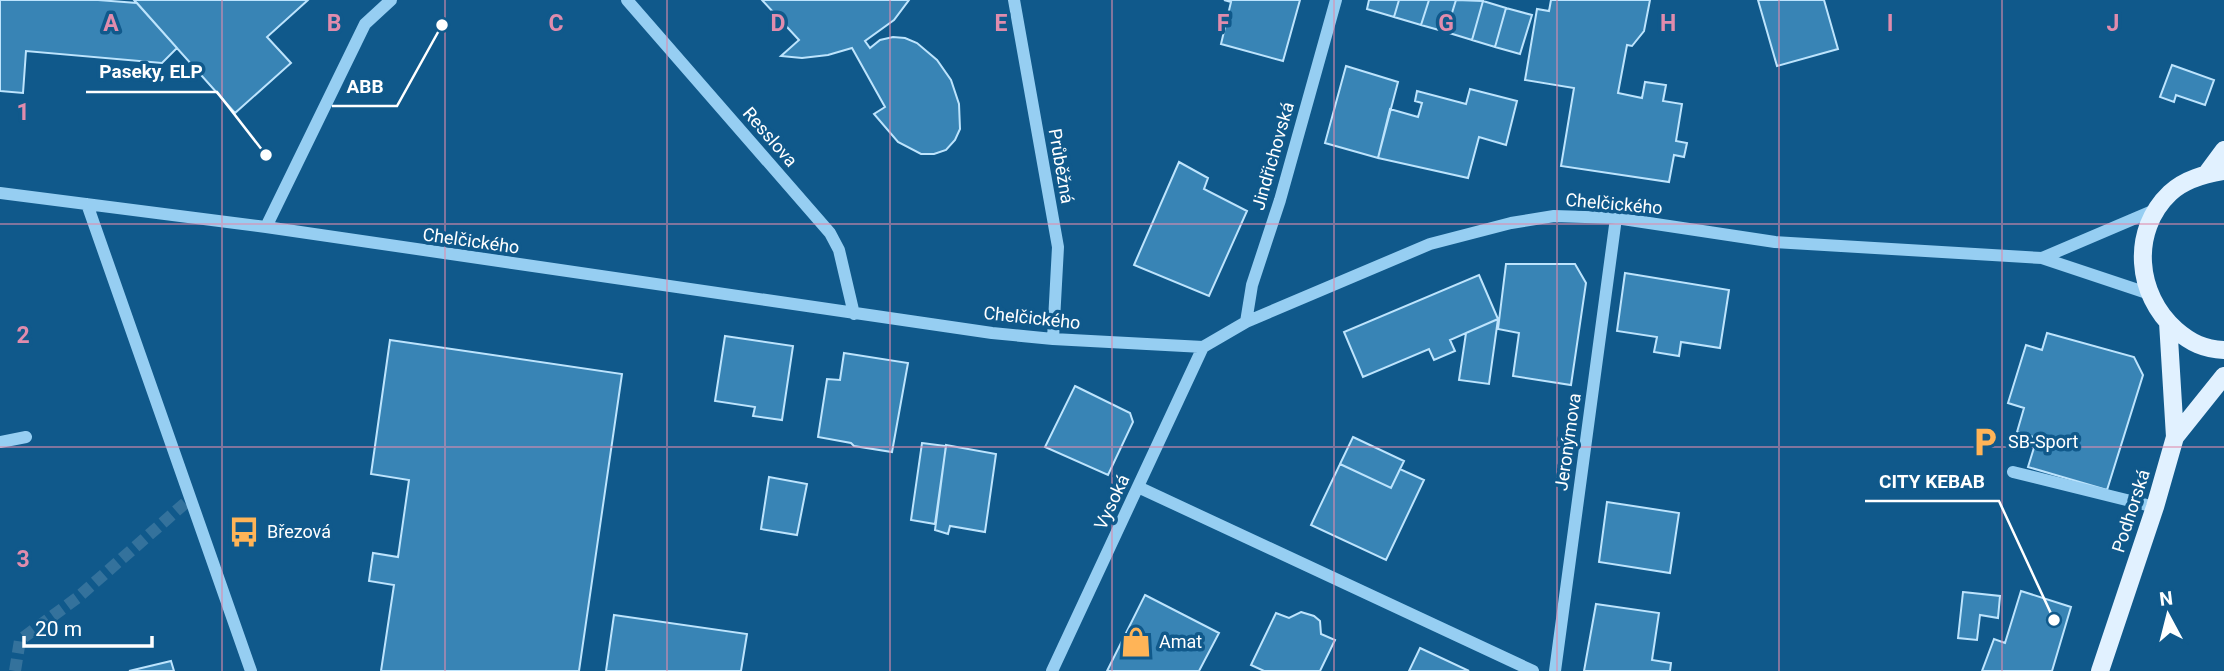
<svg xmlns="http://www.w3.org/2000/svg" width="2224" height="671" viewBox="0 0 2224 671" font-family="Roboto,sans-serif">
  <style>
    .building { fill: #3884b5; stroke: #bde4fd; stroke-width: 2 }
    .lines { fill: none; stroke-linecap: round; stroke-linejoin: round }
    .minor-tunnel { stroke: #34729c; stroke-width: 12; stroke-dasharray: 12 6; stroke-linecap: butt }
    .minor { stroke: #96cef2; stroke-width: 12 }
    .major { stroke: #e1f1ff; stroke-width: 18 }
    .grid { fill: none; stroke: #e08cad; stroke-width: 2; stroke-opacity: 0.55 }
    .labels { text-anchor: middle; stroke-width: 7; stroke-linejoin: round; paint-order: stroke }
    .street-label { font-size: 18px; fill: #fff; stroke: #10598b }
    .poi-label { font-size: 18px; fill: #fff; stroke: #10598b; text-anchor: start }
    .grid-label { font-size: 23px; text-anchor: middle; font-weight: bold; fill: #e08cad; stroke: #10598b; stroke-width: 7; stroke-linejoin: round; paint-order: stroke }
    .leader { fill: none; stroke: #fff; stroke-width: 2.5 }
    .callout-dot { fill: #fff; stroke: #10598b; stroke-width: 2.5 }
    .callout-label { font-size: 19px; text-anchor: middle; font-weight: bold; fill: #fff; stroke: #10598b; stroke-width: 7; stroke-linejoin: round; paint-order: stroke }
  </style>
  <rect width="100%" height="100%" fill="#10598b"/>
  <path class="building" d="M0 0H98L137 3 177 48 162 63 26 51 23 93 0 91Z
    M134 0H308L267 37 291 63 235 113Z
    M762 0H909L894 20 865 41 870 48 880 40 893 37 905 38 917 43 937 60 951 80 959 104 960 129 955 140 946 150 934 154H921L898 142 874 114 885 107 852 48 828 55 802 58 781 56 799 40Z
    M1224 0H1300L1283 61 1221 44 1231 2Z
    M1369 0H1399L1394 17 1367 9Z
    M1399 0H1429L1421 25 1394 17Z
    M1429 0H1456L1446 32 1421 25Z
    M1456 0 1483 1 1472 40 1446 32Z
    M1551 0H1650L1644 31 1632 46 1627 45 1618 93 1642 98 1645 82 1666 85 1663 101 1682 104 1676 141 1687 143 1684 157 1674 155 1669 182 1561 166 1574 88 1525 80 1537 9 1549 11Z
    M1758 0H1824L1838 49 1777 66Z
    M1483 1 1506 8 1495 47 1472 40Z
    M1506 8 1532 15 1520 54 1495 47Z
    M2172 65 2214 80 2205 105 2176 95 2174 102 2160 97Z
    M1346 66 1398 82 1378 158 1325 143Z
    M1470 89 1517 101 1506 145 1479 137 1468 178 1378 158 1390 109 1418 117 1422 103 1415 101 1417 91 1466 104Z
    M1179 162 1208 178 1204 189 1247 211 1209 296 1134 265Z
    M1506 264H1575L1586 283 1571 385 1513 376 1519 333 1498 329Z
    M1625 273 1729 290 1720 348 1681 342 1679 356 1654 352 1657 337 1617 331Z
    M1479 275 1498 319 1450 340 1455 351 1434 360 1429 349 1363 377 1344 332Z
    M1498 319 1489 384 1459 380 1466 333Z
    M2047 333 2134 357 2143 375 2107 490 2028 467 2037 438 2017 432 2024 408 2008 403 2026 345 2042 350Z
    M725 336 793 346 782 420 753 416 755 407 715 401Z
    M390 340 622 374 579 671H381L394 585 369 581 373 553 398 557 409 480 371 474Z
    M844 353 908 363 892 452 854 446 851 443 818 437 827 379 840 380Z
    M1075 386 1130 413 1133 422 1108 475 1045 447Z
    M1353 437 1404 461 1391 488 1340 464Z
    M922 443 946 446 935 524 911 520Z
    M946 445 996 454 985 532 950 526 948 534 935 530Z
    M1340 464 1391 488 1400 469 1424 480 1386 560 1311 525Z
    M769 477 807 484 797 535 761 529Z
    M1607 502 1679 513 1670 573 1599 562Z
    M2021 591 2071 607 2052 671H1982L1994 639 2005 643Z
    M1963 592 2000 596 1998 618 1980 615 1977 640 1958 638Z
    M1145 595 1219 633 1199 671H1107Z
    M1596 604 1659 613 1652 660 1671 663 1670 671H1584Z
    M1301 612 1314 616 1320 621 1321 634 1335 640 1320 671H1264L1251 665 1276 613 1289 618Z
    M614 615 747 634 741 671H606Z
    M1420 648 1469 671H1409Z
    M171 661 174 671H129Z"/>
  <g class="lines">
    <path class="minor-tunnel" d="M15 671 20 640 77 598 191 498"/>
    <path class="minor" d="M627 0 830 233 839 250 854 314
      M1014 0 1058 247 1053 339
      M0 193 266 227 992 333 1053 339 1203 347 1246 322 1430 244 1511 223 1554 216 1616 218 1775 242 2042 258 2150 294
      M87 204 251 671
      M266 227 365 24 391 0
      M2042 258 2157 209
      M1246 322 1252 285 1280 200 1336 0
      M0 442 26 437
      M2013 472 2155 507
      M1138 487 1533 671
      M1052 671 1203 347
      M1555 671 1616 218"/>
    <path class="major" d="M2224 171C2205 174 2185 179 2170 193 2130 231 2136 295 2176 330 2191 343 2204 349 2224 350
      M2207 173 2224 150
      M2168 322 2175 437
      M2100 671 2155 507 2175 437 2224 376"/>
  </g>
  <path class="grid" d="M222 0V671M445 0V671M667 0V671M890 0V671M1112 0V671M1334 0V671M1557 0V671M1779 0V671M2002 0V671M0 224H2224M0 447H2224"/>
  <defs>
    <g id="parking-bare" transform="scale(2.415)"><path d="M-3.5-5.5H1a3.5 3.5 0 0 1 0 7H-1V5.5H-3.5ZM-1-3.4V-.6H.8a1.4 1.4 0 0 0 0-2.8Z" fill="#ffb457" stroke="#10598b" stroke-width="2.5" paint-order="stroke"/></g>
    <g id="bus-bare" transform="scale(2.415)"><path d="M-5-6H5V4H4V6H2V4H-2V6H-4V4H-5ZM-3.5-4V0h7V-4ZM-3.5 1.2v1.5H-2V1.2ZM2 1.2v1.5H3.5V1.2Z" fill="#ffb457" stroke="#10598b" stroke-width="2.5" paint-order="stroke"/></g>
    <g id="shop-bare" transform="scale(2.415)"><path d="M-5-2.5h2.3a2.7 3.5 0 0 1 5.4 0H5L5.5 6h-11ZM-1.5-2.5h3a1.5 2.3 0 0 0-3 0Z" fill="#ffb457" stroke="#10598b" stroke-width="2.5" paint-order="stroke"/></g>
  </defs>
  <g fill-rule="evenodd">
    <use href="#parking-bare" x="1985" y="442"/>
    <use href="#bus-bare" x="244" y="532"/>
    <use href="#shop-bare" x="1136" y="642"/>
  </g>
  <g class="labels">
    <g class="street-label">
      <text transform="translate(770 137) rotate(49)" y="6">Resslova</text>
      <text transform="translate(1273 156) rotate(-74)" y="6">Jindřichovská</text>
      <text transform="translate(1061 166) rotate(80)" y="6">Průběžná</text>
      <text transform="translate(1614 204) rotate(5)" y="6">Chelčického</text>
      <text transform="translate(471 241) rotate(8)" y="6">Chelčického</text>
      <text transform="translate(1032 318) rotate(6)" y="6">Chelčického</text>
      <text transform="translate(1568 442) rotate(-82)" y="6">Jeronýmova</text>
      <text transform="translate(1112 502) rotate(-65)" y="6">Vysoká</text>
      <text transform="translate(2131 511) rotate(-72)" y="6">Podhorská</text>
    </g>
    <g class="poi-label">
      <text x="2008" y="448">SB-Sport</text>
      <text x="267" y="538">Březová</text>
      <text x="1159" y="648">Amat</text>
    </g>
  </g>
  <g class="grid-label">
    <text x="111" y="31">A</text>
    <text x="334" y="31">B</text>
    <text x="556" y="31">C</text>
    <text x="778" y="31">D</text>
    <text x="1001" y="31">E</text>
    <text x="1223" y="31">F</text>
    <text x="1446" y="31">G</text>
    <text x="1668" y="31">H</text>
    <text x="1890" y="31">I</text>
    <text x="2113" y="31">J</text>
    <text x="23" y="120">1</text>
    <text x="23" y="343">2</text>
    <text x="23" y="567">3</text>
  </g>
  <path class="leader" d="M266 155L217 92H86M442 25L397 106H332M2054 620L1999 501H1865"/>
  <g class="callout-dot">
    <circle cx="266" cy="155" r="7"/>
    <circle cx="442" cy="25" r="7"/>
    <circle cx="2054" cy="620" r="7"/>
  </g>
  <g class="callout-label">
    <text x="151" y="78">Paseky, ELP</text>
    <text x="365" y="93">ABB</text>
    <text x="1932" y="488">CITY KEBAB</text>
  </g>
  <g transform="translate(2168 615) rotate(353)" stroke="#10598b" stroke-width="5" paint-order="stroke">
  <path d="M0-5L12 26L0 18L-12 26Z" fill="#ffffff"/>
  <text y="-10" font-size="19" font-weight="bold" text-anchor="middle" fill="#ffffff">N</text>
  </g>
  <path d="M24 636v10h128v-10" fill="none" stroke="#ffffff" stroke-width="3.5"/>
  <text x="35" y="636" font-size="21" fill="#ffffff" stroke="#10598b" stroke-width="5" paint-order="stroke">20 m</text>
</svg>
